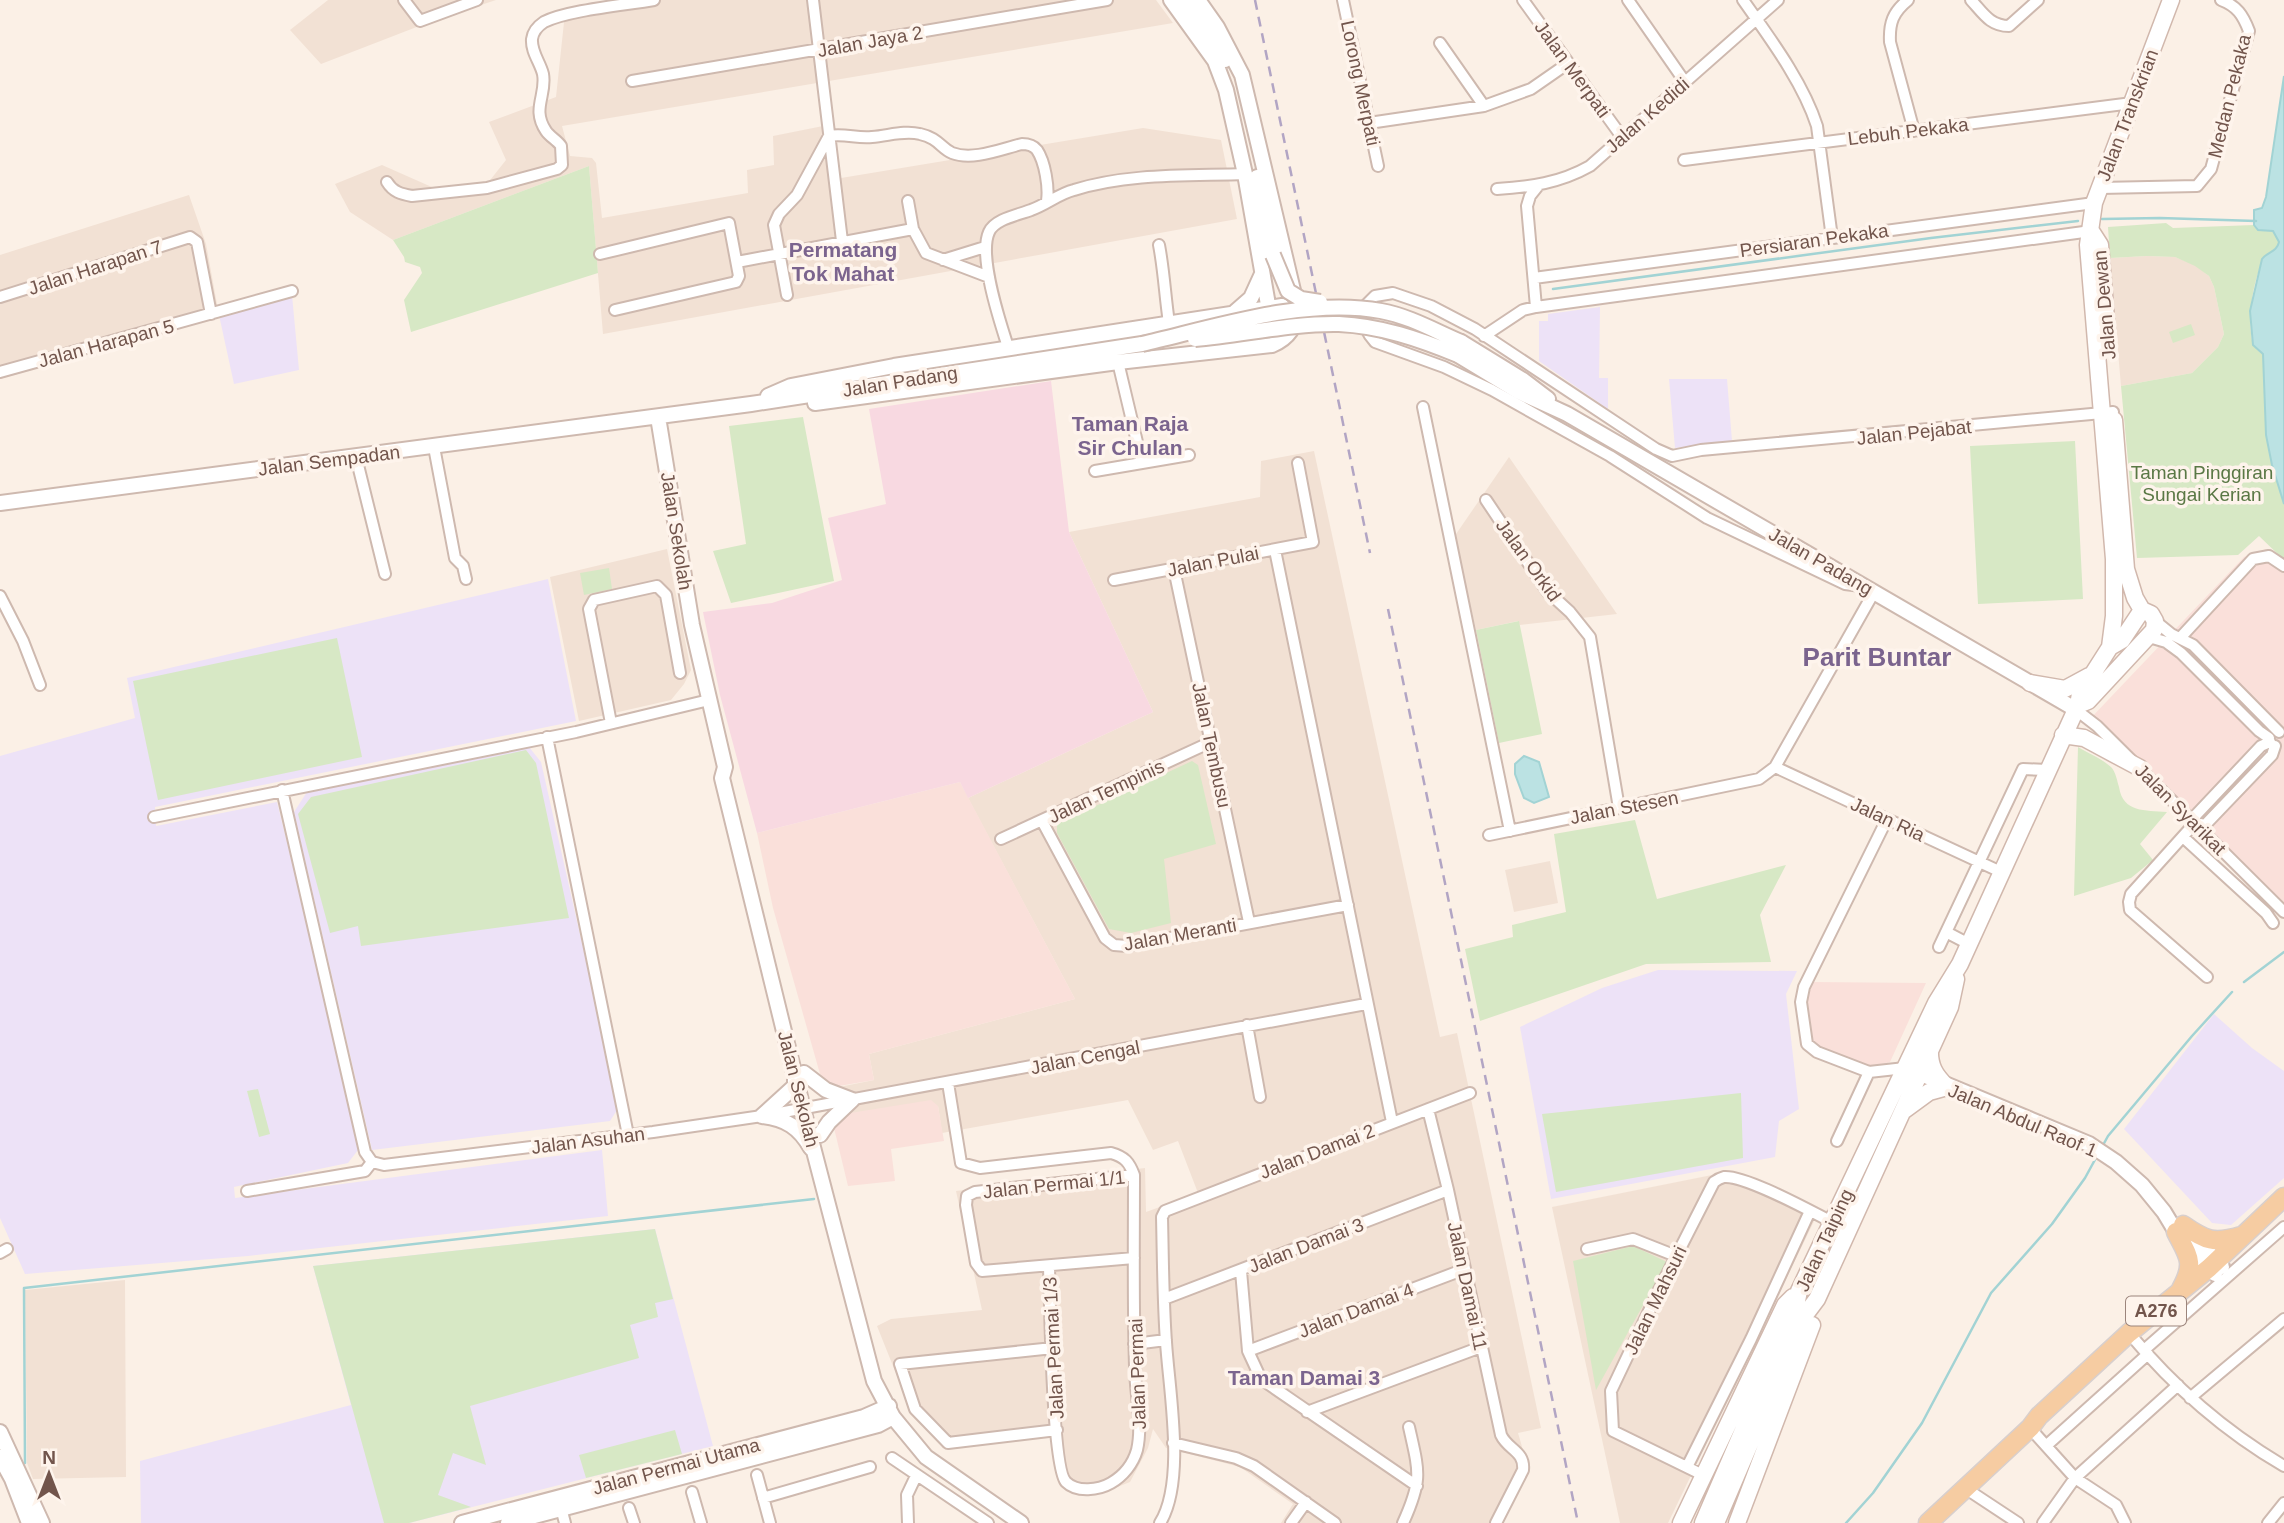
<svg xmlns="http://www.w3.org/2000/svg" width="2284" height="1523" viewBox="0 0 2284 1523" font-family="Arial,sans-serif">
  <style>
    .residential { fill: #f2e1d4 }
    .commercial { fill: #fae0da }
    .education { fill: #ede2f7 }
    .medical { fill: #f8d9e1 }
    .green { fill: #d7e8c5 }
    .water { fill: #bbe2e3; stroke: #a2d3d4; stroke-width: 2 }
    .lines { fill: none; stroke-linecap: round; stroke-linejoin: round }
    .stream { stroke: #a2d3d4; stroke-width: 2.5 }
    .minor-casing { stroke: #ceb9af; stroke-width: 14 }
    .tertiary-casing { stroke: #ceb9af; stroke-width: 18 }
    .secondary-casing { stroke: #d1b8ad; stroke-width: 19 }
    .primary-casing { stroke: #d8cfcd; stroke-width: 21 }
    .minor { stroke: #fff; stroke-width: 10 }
    .tertiary { stroke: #fff; stroke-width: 14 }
    .secondary { stroke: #fff; stroke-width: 16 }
    .primary { stroke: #f6cca2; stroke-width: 18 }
    .rail { stroke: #b2a5c4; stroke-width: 2.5; stroke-dasharray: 10 7; stroke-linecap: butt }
    .tertiary-bridge-casing { stroke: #ceb9af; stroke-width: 18; stroke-linecap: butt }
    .tertiary-bridge { stroke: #fff; stroke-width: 14 }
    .labels { text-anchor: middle; stroke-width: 7; stroke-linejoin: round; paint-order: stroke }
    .shield { fill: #fef4ec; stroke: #9c857c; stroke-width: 2 }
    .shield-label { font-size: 18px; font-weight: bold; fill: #72554c }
    .street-label { font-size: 19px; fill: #72554c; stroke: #fef4ec }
    .park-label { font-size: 19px; fill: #5a7845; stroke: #fef4ec }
    .neighbourhood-label { font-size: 21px; font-weight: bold; fill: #7b648e; stroke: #fef4ec }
    .district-label { font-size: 26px; font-weight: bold; fill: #7b648e; stroke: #fef4ec }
  </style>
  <rect width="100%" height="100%" fill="#fbf0e6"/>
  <path class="residential" d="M328 0H496L427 23 321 64 290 30Z
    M638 0H1156L1173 23 562 126 570 156 592 158 596 163 602 218 748 193 747 170 774 165 773 136 823 126 835 142 841 178 1143 128 1221 140 1237 219 603 334 589 166 393 240 350 212 335 184 382 165 434 188 487 184 506 160 489 122 556 97 565 13Z
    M189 195 206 244 219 315 0 379V255Z
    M2147 256 2175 257 2195 265 2209 276 2214 287 2224 334 2218 347 2192 373 2121 386 2110 258Z
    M1314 451 1440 1037 1457 1033 1541 1428 1518 1433 1528 1467 1501 1523H1281L1293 1504 1240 1467 1166 1448 1153 1429 1148 1448 1130 1482 1102 1493 1083 1495 1063 1488 1058 1481 1052 1436 943 1448 911 1411 877 1326 891 1319 982 1310 956 1191 1145 1168 1146 1212 1198 1193 1178 1141 1153 1150 1128 1100 942 1133 938 1106 844 1114 839 1087 874 1080 869 1054 1075 999 968 798 1153 712 1069 532 1260 497 1261 461Z
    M1509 457 1617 614 1520 625 1518 621 1476 630 1454 537Z
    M667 549 691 670 684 684 671 700 579 721 550 577Z
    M1550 861 1558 903 1514 912 1505 870Z
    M1732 1171 1819 1211 1668 1523H1620L1552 1207Z
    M125 1280 126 1477 33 1479 27 1463 25 1290Z"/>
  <path class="commercial" d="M2266 549 2284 567V903L2089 720 2244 557Z
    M960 782 1075 999 869 1054 874 1080 839 1086 827 1082 820 1074 773 908 757 833Z
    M1812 982 1926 983 1890 1062 1871 1069 1819 1051 1809 1041 1803 998Z
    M931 1100 938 1106 944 1141 891 1149 895 1181 848 1186 834 1128 844 1114Z"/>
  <path class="education" d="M292 295 299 370 234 384 219 315Z
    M1600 307 1599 378H1608V409L1539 361V321H1548V314Z
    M1669 379H1727L1732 441 1675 448Z
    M548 579 576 721 155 807 156 826 277 802 313 948 358 1150 348 1163 234 1187 235 1198 602 1150 608 1216 248 1256 25 1274 0 1218V756L135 718 127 678Z
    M529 747 541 762 619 1107 610 1121 372 1150 294 812 307 792Z
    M1658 970 1797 971 1786 994 1799 1109 1779 1121 1775 1157 1551 1199 1520 1027 1602 988Z
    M2214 1014 2252 1048 2284 1071V1178L2231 1225 2212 1223 2124 1129Z
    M655 1229 713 1446 409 1523H141L140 1461 351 1405 313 1266Z"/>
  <path class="medical" d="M1051 381 1069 532 1153 712 968 798 960 782 757 833 720 695 703 612 772 603 842 580 828 518 886 504 869 409Z"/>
  <path class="green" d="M589 166 598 273 411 332 404 300 422 273 420 267 405 262 404 257 393 240Z
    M2166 223 2173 228 2254 225 2273 231 2279 241C2277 251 2265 253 2262 262 2252 286 2247 320 2253 345L2263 354 2266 435 2272 465 2284 504V560L2259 536 2238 555 2137 558 2121 386 2192 373 2218 347 2224 334 2214 287 2209 276 2195 266 2175 257 2147 256 2110 258 2108 227Z
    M2191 324 2195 335 2173 343 2169 332Z
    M803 417 834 581 731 603 713 551 746 544 729 426Z
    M2075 441 2083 599 1978 604 1970 446Z
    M609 568 612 589 584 595 580 573Z
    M1519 621 1542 734 1499 743 1476 630Z
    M337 638 362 757 158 800 133 681Z
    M2078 747C2088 753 2102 759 2111 767 2116 772 2117 781 2119 787 2123 813 2145 810 2167 812L2140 844 2153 860 2131 878 2074 896Z
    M526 750 536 763 569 918 361 946 358 926 330 933 298 814 311 797Z
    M1192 761 1198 765 1216 844 1164 859 1171 923 1131 933 1109 929 1057 833V824Z
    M1635 820 1657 899 1786 865 1760 915 1771 962 1646 964 1480 1021 1465 949 1513 937 1512 925 1566 912 1554 834Z
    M258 1089 270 1134 259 1137 247 1091Z
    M1741 1093 1743 1158 1556 1192 1542 1114Z
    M655 1229 673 1299 655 1303 658 1317 630 1325 639 1358 470 1406 486 1465 453 1453 438 1495 471 1507 409 1523H384L313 1266Z
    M1633 1246 1667 1262 1596 1390 1573 1261Z
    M675 1430 682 1454 586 1478 579 1455Z"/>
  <path class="water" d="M2284 76V504L2272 465 2266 435 2263 354 2253 345 2250 311 2262 259C2267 252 2277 252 2279 242L2273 231 2258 230 2254 225V210L2262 208 2266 197Z
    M1524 756 1539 762 1549 797 1534 803 1524 798 1515 774V764Z"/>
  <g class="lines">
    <path class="stream" d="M2102 219 2160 218 2256 221
      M1553 289 1931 238 2078 221
      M2244 982 2284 952
      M2102 1147 2108 1136 2192 1036 2232 992
      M25 1463 24 1288 814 1199
      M1846 1523 1873 1493 1922 1423 1991 1293 2052 1224 2085 1178 2097 1156"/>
    <g class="minor-casing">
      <path id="minor" d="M404 0 420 21 477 0
        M813 0 842 241
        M1343 0 1378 166
        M1523 0 1622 137
        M1628 0 1685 82
        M1743 0C1769 37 1803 82 1817 126L1832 238
        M1908 0C1893 12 1889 23 1890 42L1914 131
        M1971 0C1983 13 1990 26 2009 26L2038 0
        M1440 43 1484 106
        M632 81 1107 0
        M1369 123 1484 106 1531 89 1567 64
        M1684 160 2132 103
        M387 182C393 192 401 194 412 196L487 188 557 169 562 165 561 146C557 140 550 137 546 131 531 109 547 95 543 74 540 62 531 52 532 39 533 31 538 26 544 22 568 10 626 5 654 0
        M2100 188 2197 186 2211 169 2249 31C2243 15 2237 6 2221 0
        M1497 189C1530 187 1560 183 1590 166L1778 0
        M908 201 913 229 926 253 989 277
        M1159 245C1164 271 1165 296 1169 323
        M600 254 729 223 739 276 736 282 615 310
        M943 260 985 247
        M737 262 913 229
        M1534 278 2094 203
        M787 295 774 225 779 214 797 195 829 136C844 133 858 139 872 137 888 136 904 130 920 134 938 138 941 148 952 153 973 161 1001 149 1022 144 1027 144 1033 145 1037 150 1045 162 1049 187 1047 201
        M0 297 190 237 197 242 211 314
        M1536 307 1527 206 1530 196 1538 186
        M1484 336 1523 310 1536 307 2091 231
        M1008 347C1000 322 978 256 989 232 995 219 1018 215 1031 210 1046 205 1058 194 1074 190 1129 173 1188 176 1245 174
        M1118 362 1142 463
        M0 372 292 291
        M1423 407 1510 831
        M434 447 455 558 463 566 466 579
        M356 457 385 574
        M1095 471 1189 455
        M1486 500 1547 591 1570 612 1590 637 1619 808
        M1275 550 1392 1122
        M1174 569 1249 922
        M1114 580 1313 542 1298 463
        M1861 586 1845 584 1707 518 1610 456 1492 390 1444 367 1375 342C1365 331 1361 320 1365 306L1375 296 1393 293 1431 306 1475 329 1656 449 1672 456 1701 450 2113 412
        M0 596 23 641 40 685
        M2155 621 2171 634 2193 645 2279 732
        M2149 637 2166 642 2181 653 2259 731 2269 738
        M2181 637 2253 559 2269 556 2284 566
        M2075 709 2097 726 2284 912
        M611 723 589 609 594 600 657 586 666 595 680 673
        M547 737 628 1135
        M2270 742 2261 746 2195 816V823L2205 825 2272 755 2275 746
        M1775 767 2001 872
        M282 790 365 1152 372 1162
        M154 817 576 732 709 700
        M1042 821 1105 938 1114 945 1127 946 1348 905
        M2195 823 2131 894 2129 902 2130 910 2207 977
        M1489 835 1759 779 1775 767 1874 592
        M2183 837 2266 913 2273 923
        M1001 839 1211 742
        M1946 932 1969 944
        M1939 947 2023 769 2047 770
        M1247 1025 1260 1097
        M1869 1072 1817 1052 1807 1044 1801 1002 1804 987 1887 819
        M948 1083 961 1163 980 1168 1111 1153C1125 1157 1129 1162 1134 1175 1134 1239 1133 1302 1135 1366 1135 1393 1143 1424 1137 1450 1133 1464 1123 1476 1111 1483 1099 1490 1077 1493 1066 1482 1052 1468 1050 1298 1049 1267
        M1428 1109 1448 1190 1501 1435C1508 1450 1525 1451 1523 1470L1496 1523
        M1837 1141 1869 1072 1905 1068
        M372 1162 384 1165 653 1132 762 1116 1366 1004
        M247 1191 365 1171 372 1162
        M1587 1249 1633 1239 1676 1256
        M0 1253 7 1249
        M1134 1258 982 1271 976 1263 966 1205 967 1196 975 1192 1134 1175
        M1241 1271 1248 1351 1261 1379 1417 1486
        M1164 1299 1448 1190
        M2129 1333C2173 1386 2224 1431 2284 1466
        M1134 1344 1166 1340
        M1053 1348 900 1364 915 1409 948 1443 1057 1430
        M2144 1350 2284 1227
        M1248 1351 1465 1269
        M2190 1398 2284 1319
        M1307 1412 1481 1347
        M2030 1428 2075 1478 2116 1505 2125 1523
        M1173 1443 1236 1458 1254 1466 1335 1523
        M2047 1445 2148 1354
        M892 1458 988 1523
        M1687 1467 1751 1339 1810 1211
        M757 1475 770 1523
        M1705 1476 1613 1431 1611 1391 1658 1292 1714 1182C1718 1179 1720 1178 1724 1177 1745 1175 1810 1211 1832 1222
        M1965 1488 2018 1523
        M692 1492 701 1523
        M763 1498 870 1467
        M560 1504 565 1523
        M629 1508 634 1523
        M908 1523 907 1495 916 1476
        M1160 1523C1186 1481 1169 1391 1166 1342 1163 1300 1163 1259 1162 1217L1165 1211 1470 1093
        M1291 1523 1306 1502
        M1403 1523C1423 1479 1419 1472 1409 1427
        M2043 1523 2075 1478 2178 1385
        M2268 1523 2284 1503"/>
    </g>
    <g class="tertiary-casing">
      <path id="tertiary" d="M1171 0 1215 61 1226 90 1245 174 1270 316
        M1185 0 1225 60
        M1257 177 1273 255
        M1235 312 1251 298 1262 274
        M1461 342 1523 380 1548 399
        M1458 355 1519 392 1567 414 2075 709
        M768 396 791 386 894 366 1282 306
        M815 403 1118 362 1272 345C1291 337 1298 324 1296 303L1242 75 1217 27 1198 0
        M658 417 692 625 725 767 722 778 803 1109 874 1381 893 1417 926 1457 1021 1523
        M0 503 751 404 1142 344
        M1909 1069 2089 1144 2116 1162 2142 1185 2164 1212 2176 1232 2215 1274
        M804 1073 826 1090 852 1100
        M762 1116C786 1119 799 1127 811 1148
        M762 1116 795 1086V1076
        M820 1135 829 1122 852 1100
        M2192 1235 2222 1267
        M0 1432 42 1523
        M0 1457 12 1479 29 1523
        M462 1523 864 1417 889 1406
        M508 1523 878 1425 893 1417"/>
    </g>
    <g class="secondary-casing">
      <path id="secondary" d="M2091 231 2100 245 2107 331
        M2110 647 2122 640 2142 610
        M2030 683 2065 689 2089 676
        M2078 705 2088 701 2154 630 2155 621 2151 614 2142 610 2135 598 2126 569 2114 420
        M2063 735 2084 738 2140 768
        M1903 1111 1929 1092 1947 1087C1935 1075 1929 1066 1930 1048
        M1681 1523 1785 1305 1793 1297
        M1703 1523 1795 1310 1799 1291 1936 1003 1960 964 2078 705 2080 694 2110 647 2114 616V559L2088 245 2094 203 2171 0
        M1716 1523 1805 1315 1817 1299 1950 1007 1956 979
        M1737 1523 1812 1325"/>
    </g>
    <g class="primary-casing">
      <path id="primary" d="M2183 1225C2206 1241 2214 1244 2241 1236
        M2176 1232C2188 1256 2196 1262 2181 1289
        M1928 1523 2030 1428 2039 1416 2129 1333 2209 1268 2284 1197"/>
    </g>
    <use href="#minor" class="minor"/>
    <use href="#tertiary" class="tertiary"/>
    <use href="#secondary" class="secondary"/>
    <use href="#primary" class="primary"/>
    <path class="rail" d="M1255 0 1370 553
      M1388 609 1578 1523"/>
    <g class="tertiary-bridge-casing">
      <path id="tertiary-bridge" d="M1273 255 1288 291 1301 299 1320 302
        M1195 339C1243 335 1291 323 1339 324 1381 326 1419 339 1458 355
        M1142 344C1215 327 1306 297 1381 311 1409 316 1435 331 1461 342"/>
    </g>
    <use href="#tertiary-bridge" class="tertiary-bridge"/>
  </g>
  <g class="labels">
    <rect class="shield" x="2126" y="1296.5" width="60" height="29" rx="5"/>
    <g class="shield-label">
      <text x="2156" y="1317">A276</text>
    </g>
    <g class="street-label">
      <text transform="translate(870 41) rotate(-10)" y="7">Jalan Jaya 2</text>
      <text transform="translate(1573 69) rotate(54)" y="7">Jalan Merpati</text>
      <text transform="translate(1361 83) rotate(78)" y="7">Lorong Merpati</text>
      <text transform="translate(2229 96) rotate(-76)" y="7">Medan Pekaka</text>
      <text transform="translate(1647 115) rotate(-41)" y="7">Jalan Kedidi</text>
      <text transform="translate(2127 115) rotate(-69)" y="7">Jalan Transkrian</text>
      <text transform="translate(1908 131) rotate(-7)" y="7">Lebuh Pekaka</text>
      <text transform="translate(1814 240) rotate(-8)" y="7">Persiaran Pekaka</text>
      <text transform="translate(95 267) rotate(-18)" y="7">Jalan Harapan 7</text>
      <text transform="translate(2104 305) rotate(-95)" y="7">Jalan Dewan</text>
      <text transform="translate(106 343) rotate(-15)" y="7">Jalan Harapan 5</text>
      <text transform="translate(900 381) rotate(-9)" y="7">Jalan Padang</text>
      <text transform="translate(1914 432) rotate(-6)" y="7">Jalan Pejabat</text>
      <text transform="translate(329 460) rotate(-7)" y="7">Jalan Sempadan</text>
      <text transform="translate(677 531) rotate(81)" y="7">Jalan Sekolah</text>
      <text transform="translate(1529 560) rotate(54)" y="7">Jalan Orkid</text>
      <text transform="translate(1213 561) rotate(-11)" y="7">Jalan Pulai</text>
      <text transform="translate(1821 561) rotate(30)" y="7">Jalan Padang</text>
      <text transform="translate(1212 745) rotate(78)" y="7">Jalan Tembusu</text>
      <text transform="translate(1106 791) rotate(-25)" y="7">Jalan Tempinis</text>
      <text transform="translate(1624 807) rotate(-11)" y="7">Jalan Stesen</text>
      <text transform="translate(2181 809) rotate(45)" y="7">Jalan Syarikat</text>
      <text transform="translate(1888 819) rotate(25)" y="7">Jalan Ria</text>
      <text transform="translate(1180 934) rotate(-10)" y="7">Jalan Meranti</text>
      <text transform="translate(1085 1057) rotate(-11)" y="7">Jalan Cengal</text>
      <text transform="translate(799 1089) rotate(76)" y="7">Jalan Sekolah</text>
      <text transform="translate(2023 1120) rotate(23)" y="7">Jalan Abdul Raof 1</text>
      <text transform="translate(588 1140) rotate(-7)" y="7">Jalan Asuhan</text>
      <text transform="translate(1317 1151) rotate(-21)" y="7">Jalan Damai 2</text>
      <text transform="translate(1054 1184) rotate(-6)" y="7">Jalan Permai 1/1</text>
      <text transform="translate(1824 1240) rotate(-65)" y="7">Jalan Taiping</text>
      <text transform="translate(1306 1245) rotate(-21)" y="7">Jalan Damai 3</text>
      <text transform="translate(1468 1286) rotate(78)" y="7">Jalan Damai 11</text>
      <text transform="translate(1655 1300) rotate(-64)" y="7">Jalan Mahsuri</text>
      <text transform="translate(1356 1310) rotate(-21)" y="7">Jalan Damai 4</text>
      <text transform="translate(1053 1348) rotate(-93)" y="7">Jalan Permai 1/3</text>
      <text transform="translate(1137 1374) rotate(-92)" y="7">Jalan Permai</text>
      <text transform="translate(676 1466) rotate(-15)" y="7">Jalan Permai Utama</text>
    </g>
    <g class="park-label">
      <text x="2202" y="479">Taman Pinggiran<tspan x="2202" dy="22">Sungai Kerian</tspan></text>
    </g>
    <g class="neighbourhood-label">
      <text x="843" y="257">Permatang<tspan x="843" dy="24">Tok Mahat</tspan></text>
      <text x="1130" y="431">Taman Raja<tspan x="1130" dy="24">Sir Chulan</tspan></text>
      <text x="1304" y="1385">Taman Damai 3</text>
    </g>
    <g class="district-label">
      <text x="1877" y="666">Parit Buntar</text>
    </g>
  </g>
  <g transform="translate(49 1474)" stroke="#fef4ec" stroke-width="5" paint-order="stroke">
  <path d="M0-5L12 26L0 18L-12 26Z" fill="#72554c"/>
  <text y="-10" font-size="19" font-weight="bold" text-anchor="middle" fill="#72554c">N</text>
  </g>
</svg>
